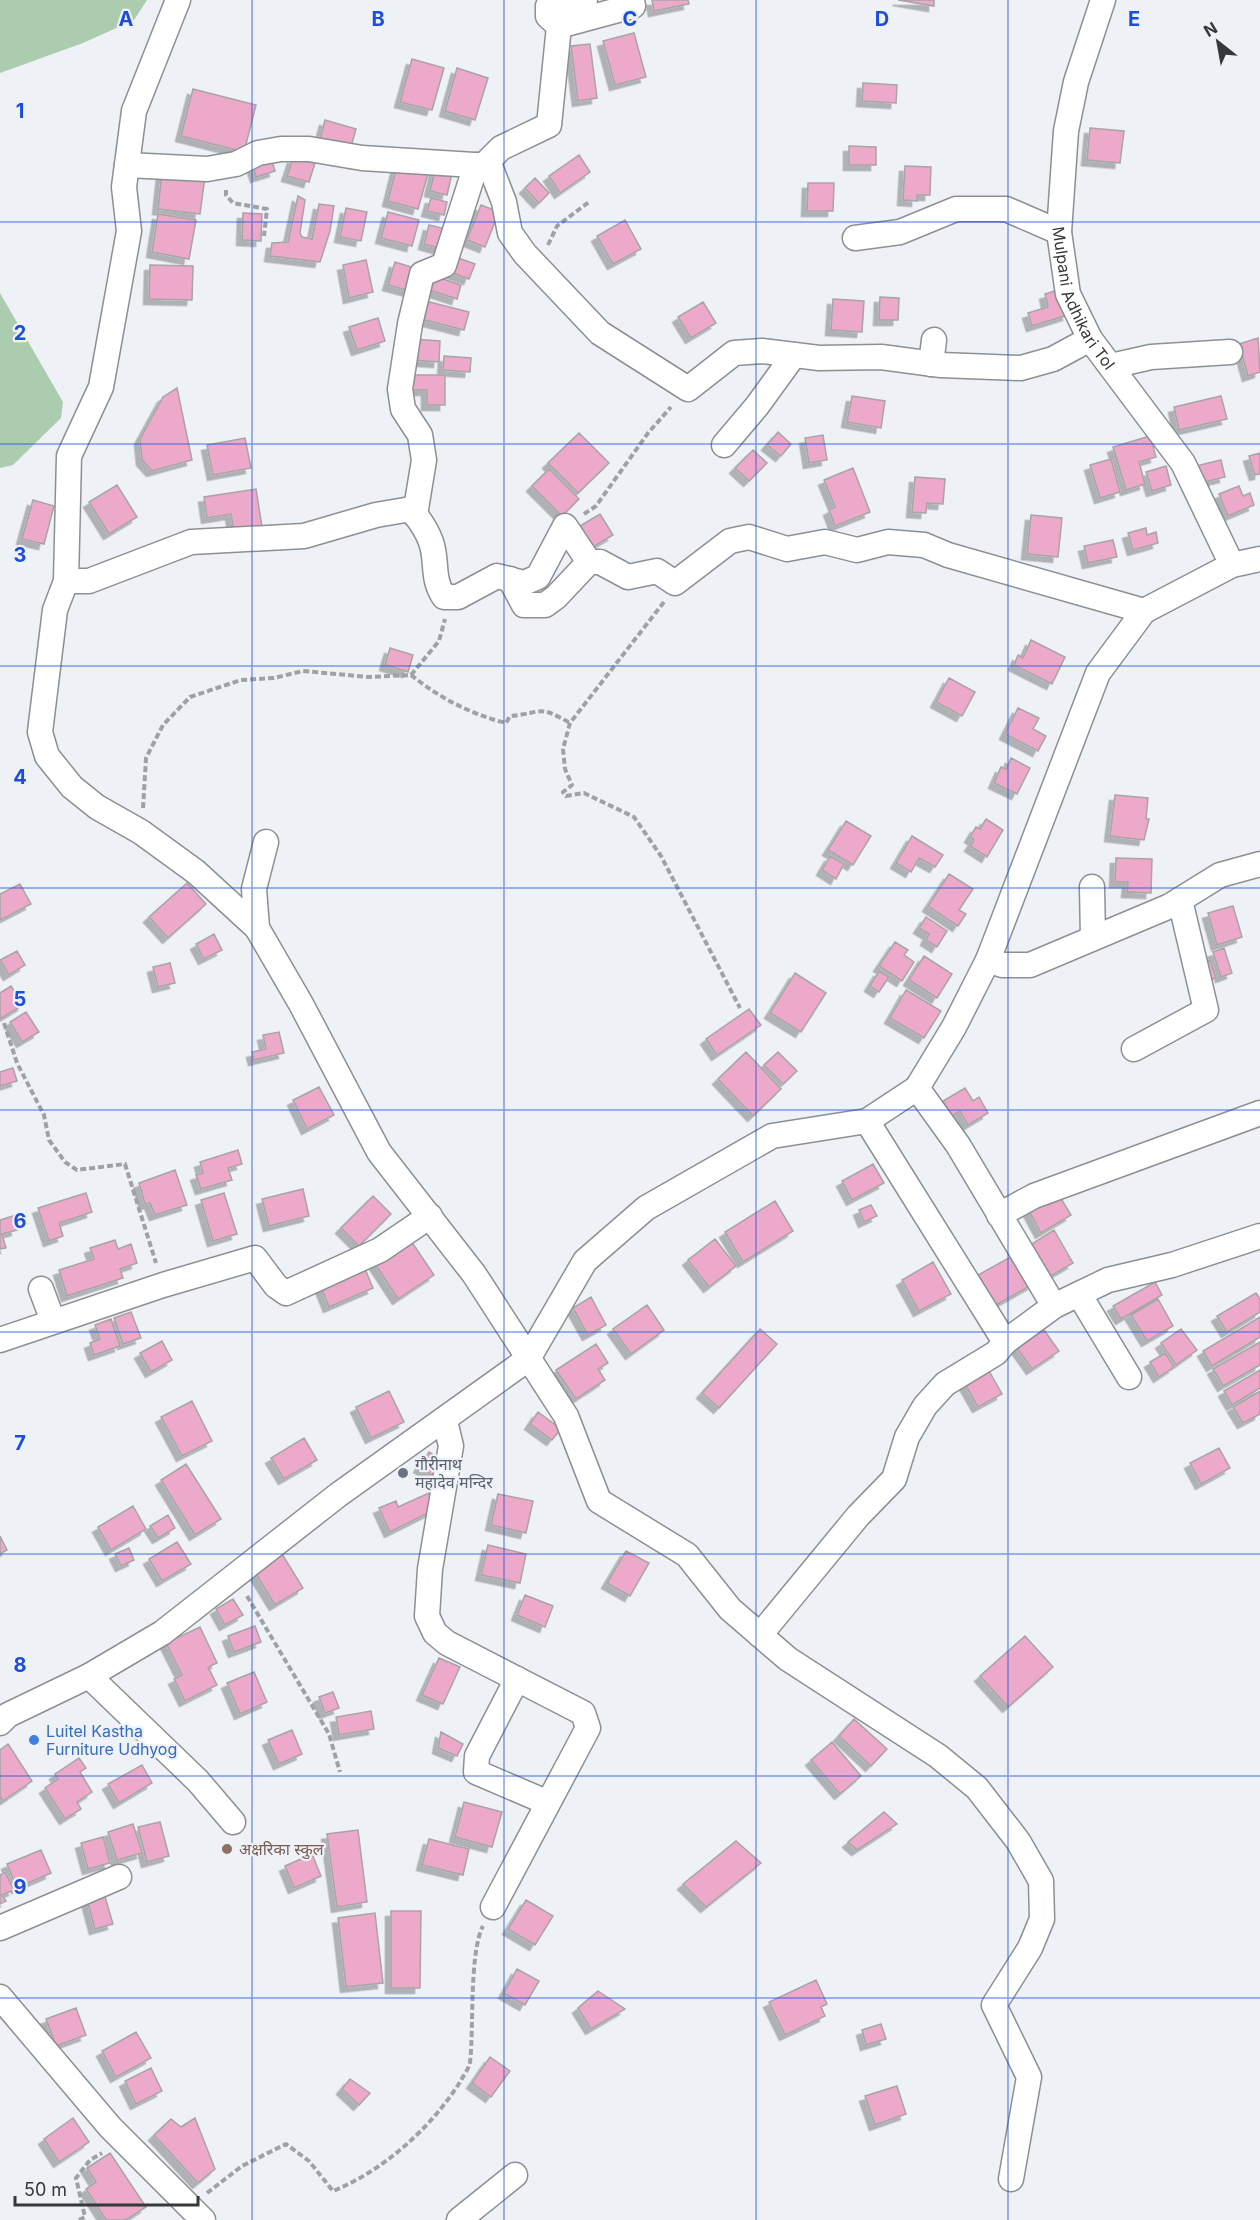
<svg xmlns="http://www.w3.org/2000/svg" width="1260" height="2220" viewBox="0 0 1260 2220" font-family="Inter,'Noto Sans Devanagari',sans-serif">
  <style>
    .green { fill: #abccaf }
    .building { fill: #eca9ca; stroke: #a9a4a6; stroke-width: 1.5; filter: url(#shadow) }
    .lines { fill: none; stroke-linecap: round; stroke-linejoin: round }
    .street-casing { stroke: #8b9093; stroke-width: 27 }
    .path { stroke: #9fa2a5; stroke-width: 4; stroke-dasharray: 6 3; stroke-linecap: butt }
    .street { stroke: #fff; stroke-width: 24 }
    .grid { fill: none; stroke: #1d4ed8; stroke-width: 1.5; stroke-opacity: 0.55 }
    .worship-dot { fill: #6b7280; stroke: #eef2f6; stroke-width: 2 }
    .shop-dot { fill: #3f7fe0; stroke: #eef2f6; stroke-width: 2 }
    .education-dot { fill: #8d6e63; stroke: #eef2f6; stroke-width: 2 }
    .labels { text-anchor: middle; stroke-width: 4.5; stroke-linejoin: round; paint-order: stroke }
    .street-label { font-size: 16px; fill: #363839; stroke: #eef2f6 }
    .worship-label { font-size: 16px; fill: #5b616d; stroke: #eef2f6; text-anchor: start }
    .shop-label { font-size: 16px; fill: #366cbe; stroke: #eef2f6; text-anchor: start }
    .education-label { font-size: 16px; fill: #785e54; stroke: #eef2f6; text-anchor: start }
    .grid-label { font-size: 20px; text-anchor: middle; font-weight: bold; fill: #1d4ed8; stroke: #eef2f6; stroke-width: 4.5; stroke-linejoin: round; paint-order: stroke }
  </style>
  <defs>
    <filter id="shadow"><feDropShadow dx="-5.5" dy="5.5" stdDeviation="0" flood-color="#0004"/></filter>
  </defs>
  <rect width="100%" height="100%" fill="#eef2f6"/>
  <path class="green" d="M0 0H147L134 20 83 43 0 73Z
    M0 293 63 402 61 418 13 465 0 468Z"/>
  <path class="building" d="M652 0H688L689 4 654 11Z
    M898 0H934V6Z
    M634 33 646 77 615 85 603 41Z
    M590 44 597 98 578 101 571 46Z
    M412 59 444 68 432 110 400 102Z
    M457 68 488 78 475 120 445 111Z
    M863 83 897 85 896 103 862 101Z
    M193 89 256 105 244 152 181 136Z
    M325 120 356 129 351 147 320 139Z
    M1090 128 1124 131 1120 163 1087 160Z
    M849 146 876 147V165H849Z
    M579 155 590 172 560 193 549 176Z
    M271 158 275 171 256 177 252 164Z
    M293 158 315 163 309 182 287 176Z
    M398 161 429 170 418 209 388 201Z
    M436 165 453 169 447 195 430 191Z
    M905 166 931 167 930 195H917V201L903 200Z
    M162 172 205 177 200 214 158 209Z
    M535 178 549 193 539 203 525 188Z
    M808 183H834L833 211H807Z
    M298 196 305 200 300 233 302 237 312 239 319 204 334 206 330 231 320 262 270 256 272 243 288 242Z
    M431 198 447 202 444 215 427 211Z
    M481 205 499 212 485 247 467 240Z
    M346 208 367 212 361 241 340 237Z
    M388 212 419 220 412 246 381 238Z
    M243 213 262 214 261 241 242 240Z
    M158 214 196 220 189 259 152 252Z
    M625 220 641 249 613 264 597 236Z
    M429 225 450 230 445 250 424 244Z
    M453 256 475 264 469 279 447 271Z
    M366 260 373 292 349 298 343 265Z
    M395 262 421 270 414 292 388 285Z
    M150 265 193 266 192 300 149 299Z
    M425 273 461 285 457 299 420 287Z
    M1061 289 1068 315 1032 326 1028 313 1048 307 1045 294Z
    M880 297 899 298 898 320H879Z
    M418 299 469 312 464 330 413 317Z
    M833 299 864 301 862 332 831 330Z
    M703 302 716 323 691 338 678 317Z
    M378 318 385 341 357 350 349 327Z
    M1258 338 1260 372 1248 376 1239 344Z
    M412 339 440 341 439 362 411 360Z
    M444 356 471 358 470 372 443 370Z
    M407 375H445V405H427V390H407Z
    M177 388 192 460 152 471 142 460 140 439 163 397Z
    M852 396 885 401 881 428 847 422Z
    M1221 396 1227 419 1179 430 1174 407Z
    M778 432 791 444 781 456 767 445Z
    M579 433 609 463 578 493 548 463Z
    M823 435 827 460 809 463 805 438Z
    M1150 436 1156 457 1139 462 1145 484 1126 490 1113 447Z
    M245 438 251 468 213 475 207 445Z
    M753 450 767 463 749 481 735 468Z
    M1260 453V474L1255 475 1249 456Z
    M1111 459 1120 492 1100 498 1090 465Z
    M1221 460 1225 477 1208 481 1209 486 1201 487 1196 466Z
    M1166 466 1171 485 1152 491 1146 472Z
    M853 468 870 512 835 526 829 510 835 507 824 480Z
    M549 469 579 499 562 516 532 486Z
    M915 477 945 479 943 504 927 503 926 513 912 512Z
    M117 485 137 517 109 534 89 502Z
    M1239 486 1243 496 1250 493 1254 505 1228 516 1219 494Z
    M256 489 263 533 235 538 231 514 207 518 204 497Z
    M33 500 54 506 44 544 22 539Z
    M600 514 613 535 593 547 580 526Z
    M1031 515 1062 518 1058 557 1027 554Z
    M1146 528 1147 535 1156 532 1158 543 1133 550 1128 533Z
    M1113 540 1117 557 1088 563 1084 546Z
    M1031 640 1065 657 1052 684 1014 665 1018 655 1023 658Z
    M390 648 413 655 408 672 385 665Z
    M949 678 975 692 962 716 936 702Z
    M1018 708 1039 718 1033 729 1046 736 1038 751 1005 734Z
    M1011 758 1030 768 1017 794 994 783 1001 767 1006 769Z
    M1115 795 1148 798 1146 819H1149L1144 840 1110 836Z
    M986 819 1003 830 987 857 970 846 974 840 970 837 976 827 980 829Z
    M846 821 871 836 853 865 828 850Z
    M912 836 943 855 935 867 919 858 911 872 896 863Z
    M830 856 844 864 836 879 822 870Z
    M1116 858 1152 859 1151 893 1127 892 1128 882H1115Z
    M949 874 973 889 959 910 966 914 958 926 928 906Z
    M187 883 206 904 168 938 149 917Z
    M20 884 31 904 0 920V894Z
    M1233 906 1242 937 1217 945 1208 913Z
    M926 917 947 931 937 947 926 940 929 934 919 928Z
    M214 934 222 950 204 959 196 944Z
    M895 942 908 950 904 955 914 962 902 981 879 966Z
    M1224 948 1232 973 1221 977 1213 952Z
    M17 951 25 965 9 975 0 960Z
    M924 956 952 974 937 998 909 980Z
    M1210 960 1216 978 1203 982 1198 965Z
    M170 963 175 983 158 987 153 967Z
    M879 971 889 977 879 992 870 986Z
    M795 973 826 993 801 1032 770 1013Z
    M11 986 23 1005 0 1019V993Z
    M906 990 941 1011 924 1038 890 1018Z
    M749 1009 761 1025 717 1055 706 1039Z
    M26 1012 39 1032 22 1042 10 1022Z
    M279 1032 284 1053 254 1060 252 1052 266 1049 263 1035Z
    M746 1052 781 1089 753 1116 718 1079Z
    M778 1052 797 1071 783 1084 764 1065Z
    M13 1068 17 1081 0 1086V1072Z
    M319 1087 334 1115 307 1129 293 1100Z
    M965 1088 973 1101 979 1097 988 1113 968 1125 960 1111 952 1116 943 1101Z
    M238 1150 242 1164 228 1168 232 1180 201 1189 196 1175 203 1173 200 1162Z
    M873 1164 884 1183 852 1200 842 1181Z
    M175 1170 187 1205 155 1215 150 1203 145 1204 139 1183Z
    M303 1189 309 1216 269 1226 262 1199Z
    M1057 1192 1071 1215 1041 1233 1028 1209Z
    M86 1193 92 1212 59 1223 63 1236 49 1241 38 1208Z
    M224 1193 237 1234 213 1241 201 1200Z
    M373 1196 391 1214 359 1246 341 1228Z
    M775 1201 793 1231 743 1262 725 1232Z
    M871 1205 877 1216 864 1222 859 1210Z
    M13 1216 17 1230 2 1234 6 1248 0 1249V1220Z
    M1054 1230 1073 1263 1049 1277 1030 1245Z
    M715 1239 736 1266 709 1287 688 1260Z
    M115 1240 118 1249 131 1244 137 1263 120 1269 123 1278 67 1296 59 1270 94 1259 90 1248Z
    M411 1241 434 1275 398 1299 375 1264Z
    M1016 1254 1033 1284 996 1305 978 1275Z
    M933 1262 951 1294 919 1311 902 1280Z
    M363 1264 373 1288 329 1307 319 1282Z
    M1155 1282 1162 1295 1121 1319 1113 1306Z
    M1256 1293 1260 1299V1312L1227 1332 1217 1316Z
    M591 1297 606 1325 588 1335 573 1308Z
    M1158 1299 1173 1326 1147 1341 1131 1315Z
    M647 1305 664 1330 631 1354 613 1329Z
    M131 1312 141 1338 123 1344 114 1318Z
    M1260 1317V1337L1212 1366 1203 1351Z
    M111 1319 120 1346 94 1355 90 1343 100 1339 95 1325Z
    M760 1329 777 1344 719 1408 702 1393Z
    M1181 1329 1197 1350 1176 1365 1161 1343Z
    M1044 1330 1059 1351 1032 1369 1017 1348Z
    M162 1341 172 1360 151 1372 140 1353Z
    M1260 1342V1365L1223 1386 1213 1369Z
    M596 1344 608 1363 598 1369 605 1380 576 1399 556 1370Z
    M1165 1353 1174 1367 1159 1377 1150 1362Z
    M1260 1370V1388L1232 1405 1224 1391Z
    M989 1371 1002 1394 978 1407 965 1384Z
    M389 1391 404 1422 371 1438 356 1407Z
    M1260 1391V1414L1243 1423 1233 1407Z
    M192 1401 212 1441 182 1456 161 1417Z
    M538 1412 561 1429 552 1440 530 1424Z
    M304 1438 317 1460 284 1479 271 1458Z
    M1219 1448 1230 1468 1201 1484 1190 1463Z
    M429 1452 446 1463 436 1478 419 1467Z
    M186 1464 221 1519 195 1535 161 1480Z
    M429 1493 436 1509 390 1532 379 1508 396 1501 398 1507Z
    M498 1494 533 1501 526 1533 491 1525Z
    M133 1506 146 1529 111 1550 98 1527Z
    M168 1515 175 1528 158 1538 150 1526Z
    M0 1536 7 1550 0 1554Z
    M177 1542 191 1564 162 1581 149 1559Z
    M488 1545 526 1554 520 1583 481 1575Z
    M129 1548 134 1560 121 1566 115 1554Z
    M626 1551 649 1563 630 1596 607 1583Z
    M282 1554 303 1588 275 1605 254 1571Z
    M525 1595 553 1606 545 1627 517 1615Z
    M233 1599 243 1615 225 1625 216 1609Z
    M255 1626 261 1642 234 1652 228 1636Z
    M200 1627 217 1663 208 1667 217 1685 185 1701 174 1679 182 1675 166 1643Z
    M1025 1636 1053 1667 1008 1707 980 1676Z
    M439 1658 460 1667 443 1704 422 1695Z
    M254 1672 267 1702 240 1714 227 1683Z
    M333 1692 339 1708 325 1713 319 1697Z
    M371 1711 374 1729 339 1735 336 1717Z
    M854 1719 887 1749 871 1766 839 1736Z
    M292 1730 302 1754 279 1764 268 1740Z
    M441 1732 463 1744 457 1756 438 1748Z
    M832 1742 861 1776 840 1794 811 1760Z
    M8 1744 32 1781 3 1801 0 1796V1750Z
    M79 1758 86 1768 80 1772 92 1792 77 1802 81 1809 65 1819 45 1788 58 1779 55 1774Z
    M142 1765 152 1783 119 1803 108 1784Z
    M464 1802 502 1812 492 1847 455 1837Z
    M884 1812 897 1824 857 1850 848 1842Z
    M160 1822 169 1856 147 1862 138 1827Z
    M133 1824 142 1853 117 1860 108 1832Z
    M358 1830 367 1902 337 1907 327 1834Z
    M103 1837 110 1863 88 1869 81 1843Z
    M429 1839 469 1849 463 1875 422 1865Z
    M736 1841 761 1863 706 1907 683 1884Z
    M41 1850 51 1873 17 1888 7 1864Z
    M312 1854 321 1876 294 1888 285 1866Z
    M5 1872 14 1890 2 1895 6 1901 0 1904V1875Z
    M103 1890 113 1924 95 1929 86 1896Z
    M526 1900 553 1916 535 1945 508 1929Z
    M391 1911H421L420 1988H391Z
    M375 1913 383 1983 346 1987 338 1918Z
    M517 1969 539 1981 525 2005 504 1993Z
    M816 1980 827 2004 821 2007 825 2016 785 2035 769 2002Z
    M598 1991 625 2009 591 2029 578 2008Z
    M76 2008 86 2035 56 2046 46 2019Z
    M881 2024 886 2039 866 2045 862 2030Z
    M136 2032 151 2058 116 2077 102 2051Z
    M490 2057 510 2071 491 2097 472 2083Z
    M151 2068 162 2091 136 2104 125 2081Z
    M350 2079 370 2093 359 2105 342 2089Z
    M897 2086 906 2114 875 2125 865 2096Z
    M73 2118 89 2142 59 2162 44 2139Z
    M195 2118 215 2169 198 2183 154 2135 171 2119 181 2127Z
    M110 2153 146 2207 126 2220H106L86 2189 96 2182 87 2168Z"/>
  <g class="lines">
    <g class="street-casing">
      <g id="street">
        <path d="M178 0 134 111 124 187 129 231 101 387 69 456 66 581 55 610 40 732 47 756 72 787 97 807 141 832 196 872 257 928 301 1004 379 1152 474 1274 566 1416 599 1501 687 1555 730 1609 788 1659 938 1756 977 1788 1018 1841 1041 1881 1042 1919 1030 1948 994 2005 1029 2077 1011 2179"/>
        <path id="s1" d="M1103 0 1076 82 1066 131 1059 232 1068 294 1090 339 1183 463 1232 565"/>
        <path d="M559 26 548 16V6L585 0"/>
        <path d="M127 165 207 169 236 164 258 153 281 149H309L362 158 490 166 504 202 510 233 525 254 600 333 688 389 734 353 762 351 819 358 881 357 941 365 1021 368 1053 359 1090 339"/>
        <path d="M483 166 501 148 549 125 559 26 633 6 632 0"/>
        <path d="M855 238 900 232 956 209H1006L1059 232"/>
        <path d="M931 364 934 340"/>
        <path d="M1111 366 1151 357 1230 352"/>
        <path d="M724 445 757 406 794 355"/>
        <path d="M415 515 424 460 420 435 403 409 400 389 410 324 422 274 444 265 476 165"/>
        <path d="M510 579 524 605H545L556 597 589 562H600L628 577 657 571 675 583 730 541 749 537 787 549 825 542 857 550 888 542 924 545 948 555 1144 611"/>
        <path d="M66 581H89L191 542 304 536 376 515 411 509C419 519 427 530 431 542 438 562 431 577 444 597H458L497 576 524 583 538 577 565 526 589 562"/>
        <path d="M1092 887 1093 938"/>
        <path d="M257 928 254 889 266 842"/>
        <path d="M988 960 1002 965H1030L1170 906 1220 875 1260 864"/>
        <path d="M1134 1049 1206 1010 1180 900"/>
        <path d="M917 1088 958 1145 1054 1306"/>
        <path d="M867 1121 1005 1342 1054 1306 1108 1280 1172 1265 1260 1236"/>
        <path d="M999 1215 1034 1196 1260 1113"/>
        <path d="M41 1289 53 1321"/>
        <path d="M1079 1294 1129 1377"/>
        <path d="M0 1340 163 1285 255 1258 276 1286 286 1293 380 1250 430 1216"/>
        <path d="M445 1421 451 1446 430 1569 427 1616 435 1633 447 1643 583 1713 588 1728 493 1907"/>
        <path d="M760 1635 858 1516 894 1479 907 1437 925 1406 945 1384 996 1353 1005 1342"/>
        <path d="M89 1676 198 1781 233 1822"/>
        <path d="M517 1679 477 1756 476 1772 546 1802"/>
        <path d="M0 1723 8 1715 89 1676 162 1633 338 1495 528 1359 585 1261 646 1208 772 1136 867 1121 917 1088 954 1027 988 960 1098 673 1144 611 1232 565 1260 559"/>
        <path d="M0 1928 119 1877"/>
        <path d="M0 1997 110 2127 203 2220"/>
        <path d="M459 2220 515 2175"/>
      </g>
    </g>
    <path class="path" d="M226 190V195L233 203 267 209 264 236
      M548 245 557 226 589 202
      M584 514 596 506 648 433 671 407
      M664 602 570 723 563 749 565 769 572 785 563 792 566 796 584 793 634 817 661 856 740 1008
      M411 675 439 641 445 619
      M143 808 146 758 163 725 190 697 241 680 274 678 303 671 369 677 411 675C440 698 470 714 506 723L510 716C544 713 537 704 570 723
      M4 1023 17 1063 44 1115 49 1140 65 1162 77 1170 125 1164 156 1263
      M247 1596 329 1734 340 1772
      M207 2193 242 2166 286 2144 309 2161 333 2191C383 2171 431 2128 460 2082 463 2076 469 2069 470 2062 474 2029 469 1953 483 1926
      M79 2220 85 2217 76 2178 90 2160 102 2153"/>
    <use href="#street" class="street"/>
  </g>
  <path class="grid" d="M252 0V2220M504 0V2220M756 0V2220M1008 0V2220M0 222H1260M0 444H1260M0 666H1260M0 888H1260M0 1110H1260M0 1332H1260M0 1554H1260M0 1776H1260M0 1998H1260"/>
  <circle class="worship-dot" cx="403" cy="1473" r="6"/>
  <circle class="shop-dot" cx="34" cy="1740" r="6"/>
  <circle class="education-dot" cx="227" cy="1849" r="6"/>
  <g class="labels">
    <g class="street-label">
      <text dy="6" stroke="none"><textPath href="#s1" startOffset="309">Mulpani Adhikari Tol</textPath></text>
    </g>
    <g class="worship-label">
      <text x="415" y="1470">गौरीनाथ<tspan x="415" dy="18">महादेव मन्दिर</tspan></text>
    </g>
    <g class="shop-label">
      <text x="46" y="1737">Luitel Kastha<tspan x="46" dy="18">Furniture Udhyog</tspan></text>
    </g>
    <g class="education-label">
      <text x="239" y="1855">अक्षरिका स्कुल</text>
    </g>
  </g>
  <g class="grid-label">
    <text x="126" y="26">A</text>
    <text x="378" y="26">B</text>
    <text x="630" y="26">C</text>
    <text x="882" y="26">D</text>
    <text x="1134" y="26">E</text>
    <text x="20" y="118">1</text>
    <text x="20" y="340">2</text>
    <text x="20" y="562">3</text>
    <text x="20" y="784">4</text>
    <text x="20" y="1006">5</text>
    <text x="20" y="1228">6</text>
    <text x="20" y="1450">7</text>
    <text x="20" y="1672">8</text>
    <text x="20" y="1894">9</text>
  </g>
  <g transform="translate(1218 42) rotate(329)" stroke="#eef2f6" stroke-width="4.5" paint-order="stroke">
  <path d="M0-4.5L10 22L0 15L-10 22Z" fill="#363839"/>
  <text y="-9" font-size="16" font-weight="bold" text-anchor="middle" fill="#363839">N</text>
  </g>
  <path d="M15 2196v9h183v-9" fill="none" stroke="#363839" stroke-width="3"/>
  <text x="24" y="2196" font-size="18" fill="#363839" stroke="#eef2f6" stroke-width="4.5" paint-order="stroke">50 m</text>
</svg>
